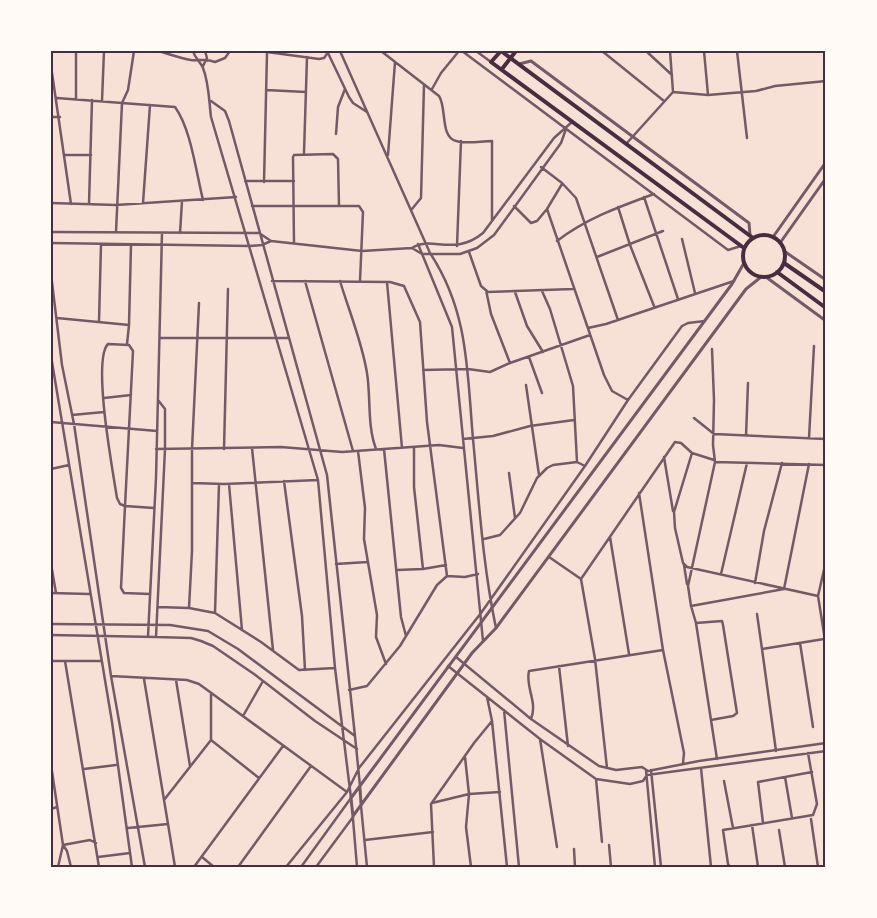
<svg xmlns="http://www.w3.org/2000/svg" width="877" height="918" viewBox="0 0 877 918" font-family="Montserrat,sans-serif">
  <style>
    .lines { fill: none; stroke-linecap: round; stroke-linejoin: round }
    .minor { stroke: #755966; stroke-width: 2.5 }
    .tertiary { stroke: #755966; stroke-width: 3 }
    .secondary { stroke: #4a2c40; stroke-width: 4 }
    .neatline { fill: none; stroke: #4a2c40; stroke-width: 2 }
  </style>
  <rect width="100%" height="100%" fill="#f7e1d7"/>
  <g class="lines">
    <path class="minor" d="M76 51V99
      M134 51 128 90 122 103 175 107C191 129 196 172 203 200
      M158 51C169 54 180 58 191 60 200 61 206 58 215 62L225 58 230 51
      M193 51C195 59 200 61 203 68 209 83 209 101 211 117L318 480 335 668 351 798 301 867
      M327 51 349 97 353 103 367 112
      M340 51 430 253C469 312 467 372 473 439 479 502 483 567 496 628
      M381 51 439 96C447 108 440 137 456 141 467 144 481 141 492 141V221
      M462 51 728 250 741 246
      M476 51 491 62
      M602 51 664 101
      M646 51 672 75
      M704 51 708 95
      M737 51 747 138
      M267 52 319 59 324 58 329 51
      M51 66 71 204
      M203 66 207 58 205 51
      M432 89 441 73 459 51
      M266 90 306 92
      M673 92 708 95 756 91 775 86 826 81
      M57 98 122 103 116 232
      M102 101 104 51
      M211 101 225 111 229 121 327 475 355 736
      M51 117H60
      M336 134 338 107 345 89
      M626 144 673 92 670 51
      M304 153 307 57
      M65 155H91
      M388 155 395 62
      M541 167 562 183 576 198 618 320
      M245 181H294
      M264 182 267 53
      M644 197 678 299
      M51 203 116 205 236 197
      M143 203 150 105
      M89 204 92 100
      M252 206H339L338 159 333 154 294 155 293 157 294 243
      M339 206H359L363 212 360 281
      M618 207 630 245
      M412 209 421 198 424 85
      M547 209 562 184
      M51 232 259 233 271 241
      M180 233 182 201
      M682 239 695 293
      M557 241C587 218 619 207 654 194
      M51 243 250 246 262 245 271 241 362 251 412 248C431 235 454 257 483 233L554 138 572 122
      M418 244 452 327 483 641
      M630 245 654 306
      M457 246 461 141
      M412 248 422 254H460L477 248 494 235 561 143 566 129
      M469 252 481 286 488 292 573 289
      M597 257 663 231
      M51 274 62 365 74 424 111 676 145 867
      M272 281 390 282 404 286 420 322 427 422 447 576
      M305 281 353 451
      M340 281C349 311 362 342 367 373 371 398 367 425 376 449
      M387 282 402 448
      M486 290 491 314 510 363 590 335
      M542 291 550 309 573 386 577 462
      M515 292 527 326 543 352
      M199 303 192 449V551L189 608 215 613 261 642 299 670 335 668
      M57 318 129 325 127 344
      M99 322 101 244
      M129 325 131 245
      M588 328 606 324 734 281
      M160 338H288
      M712 349 714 400 713 445 715 462 688 586 691 606 784 589 809 464
      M51 356 112 722 132 867
      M529 357 542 393
      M423 370 468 369 490 372 510 363
      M526 385 539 475
      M104 398 131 395
      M628 400 682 326 688 323 705 321
      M72 415 104 412
      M694 418 714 434 826 439
      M51 422 157 431
      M746 436 748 383
      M809 438 814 346
      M463 439 493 436 530 426 574 420
      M252 448 273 650
      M414 448V487L423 569
      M156 449 281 447 342 452 439 445 463 448
      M224 449 228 289
      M384 449 401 617 406 636
      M358 451 365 508 364 539 377 615 376 637 386 664
      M692 453 674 512 675 528 683 563 687 567 818 596
      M664 457 673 511
      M715 462 826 465
      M51 469 69 465
      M509 473 515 518
      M284 481 302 616 305 670
      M192 483 224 484 318 480
      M229 484 242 630
      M610 537 629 654
      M484 539 500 535 520 513 537 478 547 468 553 465 577 462 585 466 628 400 612 391 604 375 547 209 537 221 531 223 514 206
      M549 557 581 579 595 659 607 768
      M826 561 818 596 826 646
      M51 564 56 593
      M336 564 367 562
      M684 565 687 584
      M397 570 423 569 446 565
      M721 574 747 463
      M581 579 675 442 681 443 692 453 714 460
      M755 583 764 531 782 463
      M51 593 89 594
      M150 594 124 593 121 588 125 506 120 504 117 498C113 472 92 360 108 344L129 345 133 351 125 506 154 508
      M691 606 696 623
      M158 607 189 608
      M215 613 219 484
      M757 614 762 649
      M51 624 170 625 208 631 238 649 355 736 360 786
      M51 635 156 637 191 638 201 641 213 646 254 674 315 721 357 749
      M148 636 156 478 162 233
      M156 637 165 449V409L158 400
      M800 643 813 727
      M663 650 684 753 683 763
      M456 657 531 719 599 766 616 770 642 767 648 771 699 761 826 743
      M51 661H101
      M65 661 99 867
      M448 666 540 739 596 779 630 784 643 781 647 775 826 751
      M559 666 568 746
      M111 676 187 680 199 684 347 792
      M144 679 168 824
      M176 680 190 766
      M349 690 367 686 400 646 437 585 447 576 465 577 478 574
      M487 697 492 721 507 867
      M504 710 519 867
      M243 716 263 681
      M531 719C538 702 525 687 529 671L663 650 639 493
      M711 720 733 716 737 713 723 625 722 621 696 623 717 759
      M540 739 557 847
      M211 740V694
      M776 751 762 649 824 639
      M465 757 469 794 466 827 471 867
      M51 765 63 845 58 867
      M701 768 711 867
      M84 769 116 765
      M646 770 655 867
      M651 770 661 867
      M785 777 792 818
      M596 779 602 842
      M724 781 733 828
      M164 800 211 740 259 778
      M432 803 469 794 500 792
      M361 806 367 867
      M51 809 57 807
      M353 819 357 867
      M811 819 818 867
      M763 823 758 782 812 772
      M752 825 758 867
      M128 828 168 824 175 867
      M779 830 785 867
      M365 840 433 832
      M609 845 611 867
      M574 849 575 867
      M98 857 130 853
      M202 857 214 867
      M71 867 67 851 63 845 90 840 96 843
      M194 867 283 746
      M238 867 311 766
      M286 867 347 792 359 768 481 613 585 466
      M316 867 353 817
      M434 867 431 804 474 743 492 721
      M730 867 728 864 723 830 813 815 817 804 808 753
      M743 867 757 866"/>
    <path class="tertiary" d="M519 64 531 61 749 223 750 235
      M773 237 826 162
      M780 243 826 178
      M784 251 826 280
      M766 277 826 321
      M360 788 361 804
      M353 816 472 653 496 628 746 289 761 277
      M353 817 351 798 732 284 744 263"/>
    <path class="secondary" d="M501 51 491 62 744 248
      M501 51 753 238
      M502 69 516 51
      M743 256a21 21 0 1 1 42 0a21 21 0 1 1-42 0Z
      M784 263 826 292
      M777 272 826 308"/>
  </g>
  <rect width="877" height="918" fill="none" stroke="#fffaf5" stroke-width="105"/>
  <rect x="52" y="52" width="772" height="814" class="neatline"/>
</svg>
